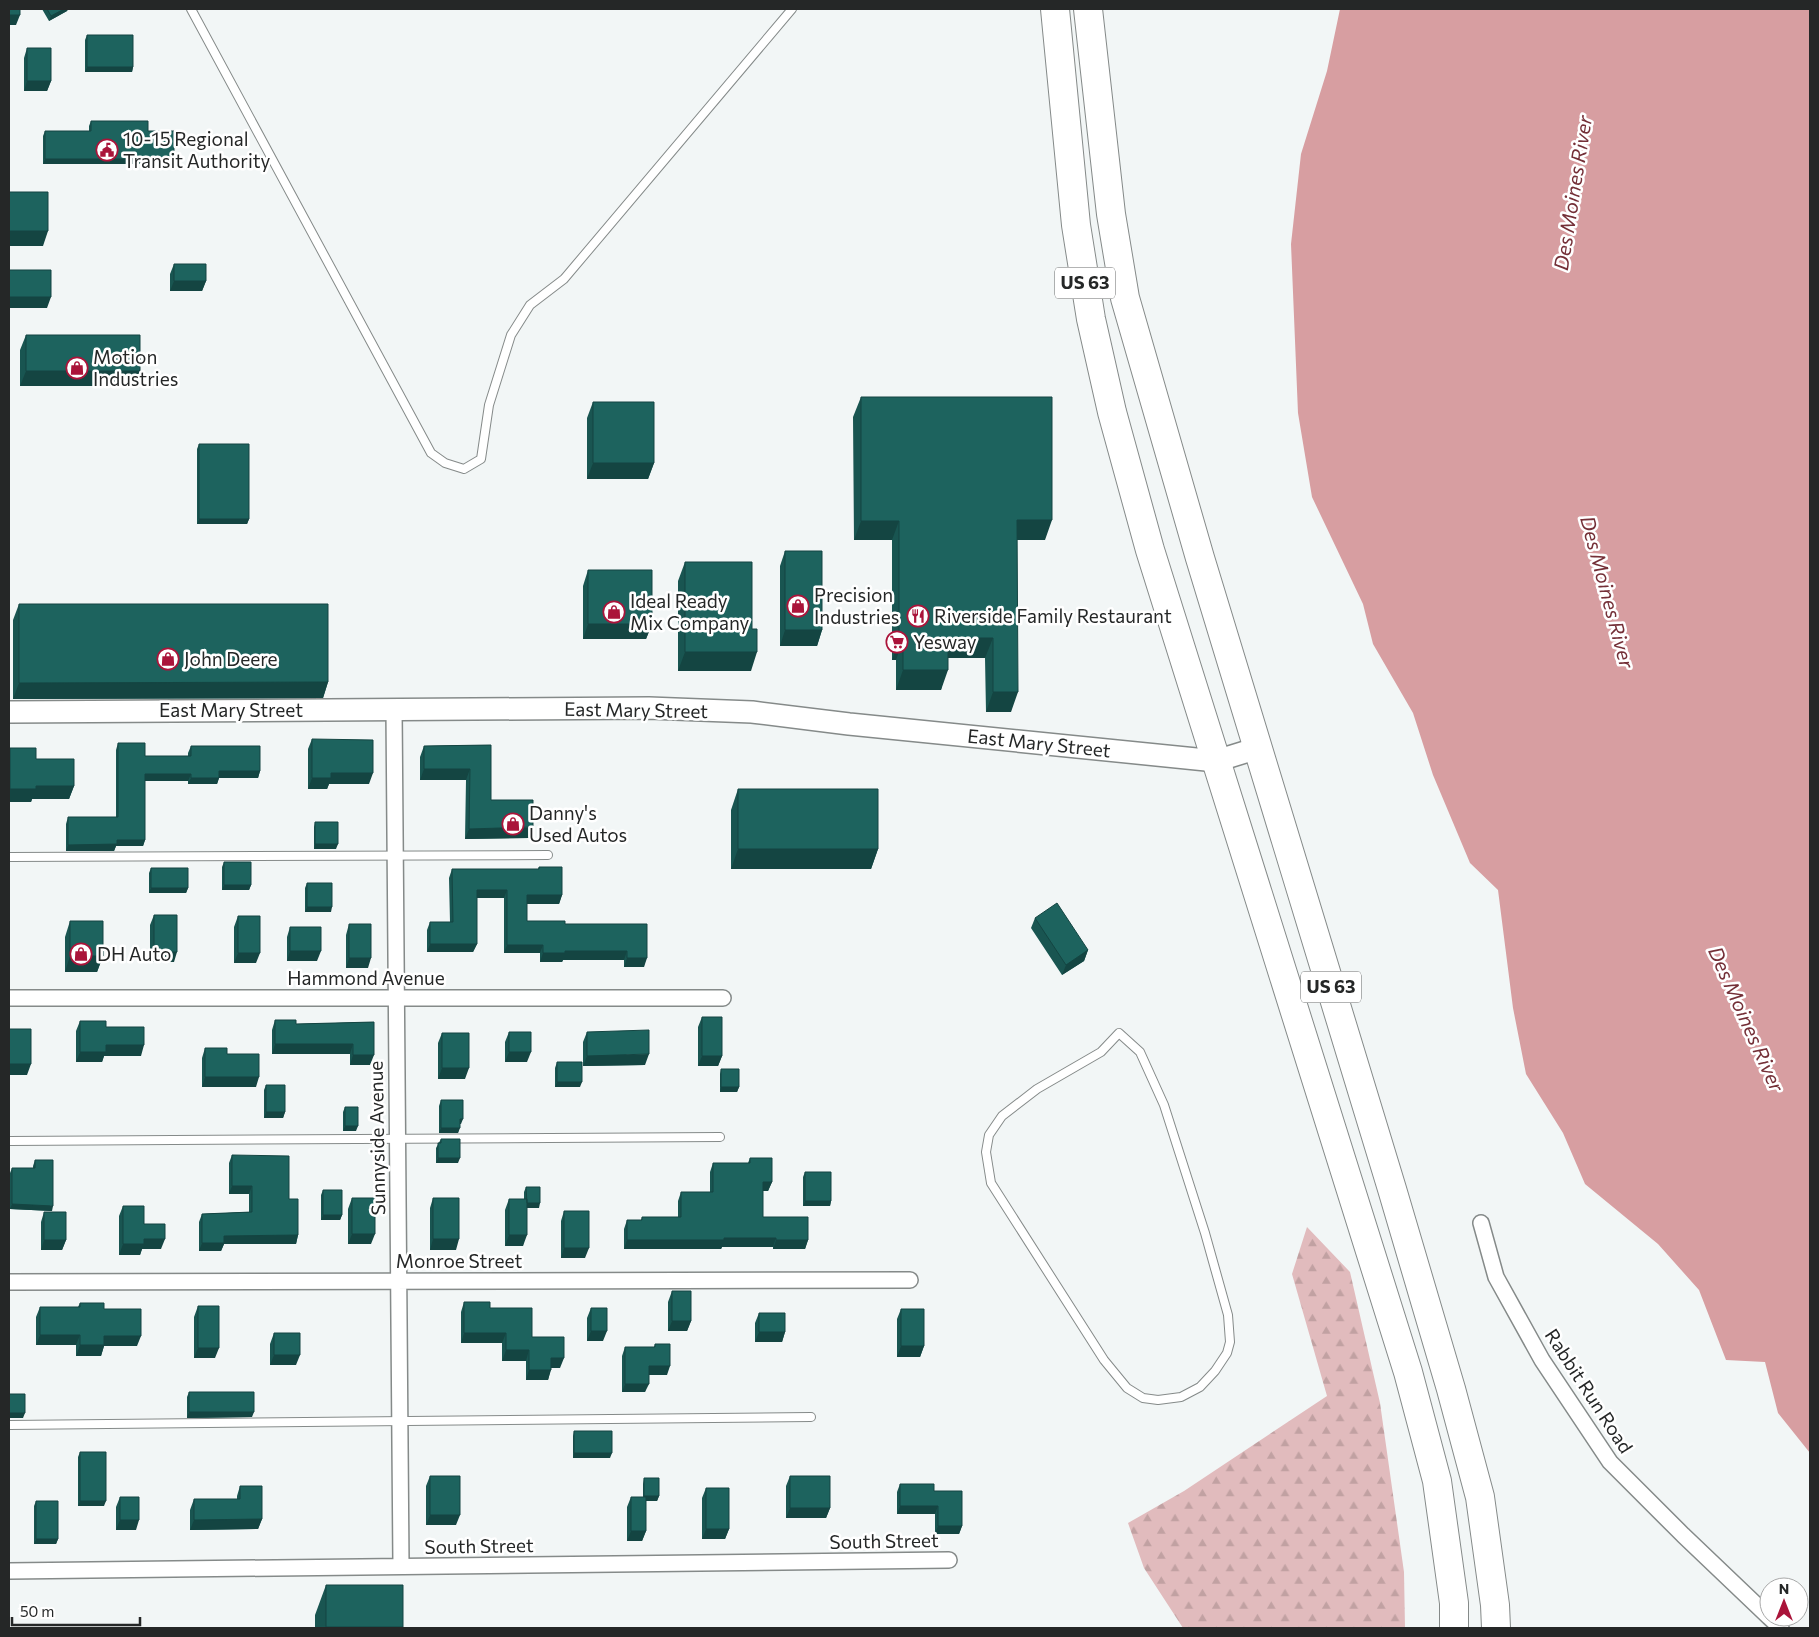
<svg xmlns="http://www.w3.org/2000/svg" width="1819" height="1637" viewBox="0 0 1819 1637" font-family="Commissioner,sans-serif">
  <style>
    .forest { fill: url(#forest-firs) }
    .water { fill: #d79ea1 }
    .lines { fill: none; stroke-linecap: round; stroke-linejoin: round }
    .lane-casing { stroke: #858a89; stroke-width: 10 }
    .street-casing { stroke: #858a89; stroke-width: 18 }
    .secondary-casing { stroke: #858a89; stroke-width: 24 }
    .highway-casing { stroke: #858a89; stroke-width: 30 }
    .lane { stroke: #fff; stroke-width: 8 }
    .street { stroke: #fff; stroke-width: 15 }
    .secondary { stroke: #fff; stroke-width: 21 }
    .highway { stroke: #fff; stroke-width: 28 }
    .wall { fill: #195551 }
    .shaded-wall { fill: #144542 }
    .building { fill: #1d635e; stroke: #144542 }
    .labels { text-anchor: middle; stroke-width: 5; stroke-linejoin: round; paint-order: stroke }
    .shield { fill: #fff; stroke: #666868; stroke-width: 1 }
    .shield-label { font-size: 18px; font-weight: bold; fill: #252727 }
    .poi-label { font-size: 19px; fill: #252727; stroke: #fff; text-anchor: start }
    .street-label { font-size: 19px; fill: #252727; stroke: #fff }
    .water-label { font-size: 20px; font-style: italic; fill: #742f37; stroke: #fff }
  </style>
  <defs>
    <pattern id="forest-firs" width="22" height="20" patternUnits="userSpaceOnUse" patternTransform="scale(1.25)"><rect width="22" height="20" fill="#e1bbbd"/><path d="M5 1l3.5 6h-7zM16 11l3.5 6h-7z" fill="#c1a1a2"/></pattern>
  </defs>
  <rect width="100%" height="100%" fill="#f2f6f6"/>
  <path class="forest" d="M1307 1227 1350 1272 1380 1403 1404 1572 1405 1628H1183L1144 1568 1128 1523 1184 1491 1327 1396 1292 1274Z"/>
  <path class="water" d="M1340 9H1810V1453L1778 1413 1765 1362 1726 1360 1699 1290 1658 1244 1585 1184 1563 1133 1526 1074 1513 1008 1498 890 1470 863 1433 775 1413 713 1373 644 1363 604 1312 497 1298 413 1291 244 1301 154 1327 71Z"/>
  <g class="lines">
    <g class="lane-casing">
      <path id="lane" d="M191 9 431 453 445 463 464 469 481 459 489 405 511 335 530 305 564 279 792 9
        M9 857 548 855
        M1119 1033 1140 1052 1164 1105 1205 1233 1228 1315 1230 1342 1227 1353 1215 1371 1200 1387 1181 1397 1158 1400 1143 1398 1127 1388 1104 1360 991 1183 986 1152 989 1135 1002 1116 1037 1089 1101 1052Z
        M9 1141 720 1137
        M9 1425 811 1417"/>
    </g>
    <g class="street-casing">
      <path id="street" d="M394 709 401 1566
        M9 998H723
        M1481 1223 1496 1277 1542 1360 1610 1462 1683 1535 1769 1617
        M9 1282 910 1280
        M9 1571 949 1560
        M1769 1617 1781 1628"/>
    </g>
    <g class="secondary-casing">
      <path id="secondary" d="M9 712 649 708 752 712 849 724 1216 761 1258 748"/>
    </g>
    <g class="highway-casing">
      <path id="highway" d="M1055 9 1076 225 1091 319 1112 412 1150 550 1408 1372 1437 1481 1454 1603V1628
        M1088 9 1111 214 1125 298 1200 558 1392 1189 1451 1389 1480 1497 1495 1605 1496 1628"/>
    </g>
    <use href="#lane" class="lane"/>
    <use href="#street" class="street"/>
    <use href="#secondary" class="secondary"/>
    <use href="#highway" class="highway"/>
  </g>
  <path class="wall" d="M42 9H68L67 11 49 21Z
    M87 35 133 67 132 72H85V40Z
    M27 48 51 81 47 91H24V58Z
    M91 121 148 131 172 164H43V136L45 131H89V126Z
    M174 264 206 281 202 291H170V274Z
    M26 335 134 386H20V350Z
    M861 397 1045 540H1017L1011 712H986L985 658H948L941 690H896V660H892V540H854L853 417Z
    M593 402 654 463 648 479H587V418Z
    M199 444 249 519 247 524H197V449Z
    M785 551 822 630 817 646H780V566Z
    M685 562 751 671H678V581Z
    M588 570 652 624 646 639H583V586Z
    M19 604 328 682 323 698 13 699V620Z
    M312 739 369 784H329L327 789H308V749Z
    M118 743 145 756H188V753L191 746 260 771 258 778H219L217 784H188V781H145V840L143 846H116L114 851H66V824L68 817H116V750Z
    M491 745V800L529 838 465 839 466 780H420V757L424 746Z
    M10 748 36 759 74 786 69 799H32L31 802H9V751Z
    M738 789 878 849 871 869H731V810Z
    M315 822 336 849H314V827Z
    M224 862 251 885 249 890H222V867Z
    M539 867 562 895 559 904H527V921L565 924H647L644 967H624V960H563L562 962H540V953H504V898H477V944L473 952H427V930L430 922H450L449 878 452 869H538Z
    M151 868 188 888 186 893H149V873Z
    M307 883 331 912H305V888Z
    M154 915 174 962H150V925Z
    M238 916 256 963H234V927Z
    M1035 918 1088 950 1084 961 1062 975 1031 928Z
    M70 921 103 956 97 972H65V937Z
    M349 924 368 968H346V935Z
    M290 927 317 961H287V937Z
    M702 1017 722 1056 718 1066H698V1027Z
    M275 1020 296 1024 374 1022 370 1065H350V1054H272V1030Z
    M80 1021 106 1027 141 1056H104L102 1062H76V1031Z
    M509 1032 527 1062H505V1042Z
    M587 1032 645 1065 583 1066V1042Z
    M442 1033 465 1079H438V1043Z
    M205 1048 227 1054 256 1087H202V1058Z
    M557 1062 580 1087H555V1068Z
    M721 1069 739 1087 737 1092H720V1074Z
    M266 1085 285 1112 283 1118H264V1090Z
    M441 1100 461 1124H460L458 1133H439V1106Z
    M345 1107 356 1131H343V1112Z
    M441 1139 458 1163H436V1148Z
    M232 1155 289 1199 298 1235 296 1244H224L221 1251H199V1222L202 1214 249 1212V1194H229V1163Z
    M750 1158 772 1182 768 1191H763V1217L808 1240 805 1249H773V1247H722L721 1249H624V1229L627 1220H641L642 1217H678V1201L681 1192H710V1172L713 1163H748Z
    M35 1160 52 1211 10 1209V1173L12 1168H33V1166Z
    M805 1172 831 1201 830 1206H803V1177Z
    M526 1187 539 1208H527L523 1246H505V1210L509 1199H524V1192Z
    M323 1190 342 1215 340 1220H321V1195Z
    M352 1198 371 1244H348V1209Z
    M433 1198 456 1250H430V1208Z
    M123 1206 144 1224 161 1249H142L140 1255H119V1216Z
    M564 1211 585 1258H561V1221Z
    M44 1212 66 1240 62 1250H41V1222Z
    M672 1291 691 1321 687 1331H668V1302Z
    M464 1302 490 1308 532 1337 560 1368H551L548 1380H526V1361H502V1343H461V1312Z
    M80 1303 104 1309 137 1346H104L101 1356H76V1345H36V1317L40 1307H78Z
    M198 1306 215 1358H194V1317Z
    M591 1308 603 1341H587V1318Z
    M901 1309 924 1346 920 1357H897V1319Z
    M759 1313 785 1332 782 1342H755V1323Z
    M274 1333 296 1365H270V1344Z
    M655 1344 667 1375H649L645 1392H622V1356L625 1347H654Z
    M189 1392 252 1417 187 1418V1397Z
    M574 1431 610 1458H573V1436Z
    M80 1452 104 1506H78V1457Z
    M430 1476 456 1525H426V1486Z
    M790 1476 830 1508 826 1518H786V1486Z
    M644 1478 659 1496 657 1501H646V1531L642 1541H627V1507L631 1497H643V1484Z
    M900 1484 934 1491 962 1526 959 1534H935V1514H897V1492Z
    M240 1486 262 1519 258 1529 190 1530V1510L194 1499H237V1496Z
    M706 1488 729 1529 725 1539H702V1498Z
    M120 1497 136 1530H116V1507Z
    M36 1501 58 1539 56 1544H34V1506Z
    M326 1585 403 1627V1628H315V1615Z"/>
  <path class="shaded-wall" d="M64 9H68L67 11 49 21 51 16Z
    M9 15H20L16 25H9Z
    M87 67H133L132 72H85Z
    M27 81H51L47 91H24Z
    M45 159H174L172 164H43Z
    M9 231H48L43 246H9Z
    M174 281H206L202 291H170Z
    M9 297H51L47 308H9Z
    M26 371H140L134 386H20Z
    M593 463H654L648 479H587Z
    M199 519H249L247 524H197Z
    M1017 520H1052L1045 540H1010Z
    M861 521H899L892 540H854Z
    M588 624H652L646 639H583Z
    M785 630H822L817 646H780Z
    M948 638H993L985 658H941Z
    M899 640H903L896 660H892Z
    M685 652H757L751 671H678Z
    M903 670H948L941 690H896Z
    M328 682 323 698 13 699 19 683Z
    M993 692H1018L1011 712H986Z
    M424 769H470L466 780H420Z
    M219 771H260L258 778H219L217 784H188L191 778Z
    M331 773H373L369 784H329L327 789H308L312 778Z
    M145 774H191L188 781H143Z
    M36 786H74L69 799H32L31 802H9V792L10 789Z
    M533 827 529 838 465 839 469 829Z
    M117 840H145L143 846H116L114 851H66L68 845Z
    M315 844H338L336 849H314Z
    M738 849H878L871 869H731Z
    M224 885H251L249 890H222Z
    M151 888H188L186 893H149Z
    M477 890H507L504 898H473Z
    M527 895H562L559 904H524Z
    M307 907H332L331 912H305Z
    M430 944H477L473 952H427Z
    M507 945H543L540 953H504Z
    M1088 950 1084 961 1062 975 1066 965Z
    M290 951H321L317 961H287Z
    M565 951H627L624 960H563L562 962H540L543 953Z
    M154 952H177L174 962H150Z
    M238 953H260L256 963H234Z
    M70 956H103L97 972H65Z
    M349 958H371L368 968H346Z
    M627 958H647L644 967H624Z
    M275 1044H353L350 1054H272Z
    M106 1045H144L141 1056H104L102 1062H76L80 1052Z
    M509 1052H531L527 1062H505Z
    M649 1054 645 1065 583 1066 587 1056Z
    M353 1055H374L370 1065H350Z
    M702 1056H722L718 1066H698Z
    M9 1064H31L27 1075H9Z
    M442 1068H469L465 1079H438Z
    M205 1077H259L256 1087H202Z
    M557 1082H582L580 1087H555Z
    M721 1087H739L737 1092H720Z
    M266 1112H285L283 1118H264Z
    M460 1119H463L461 1124H458Z
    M345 1126H358L356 1131H343Z
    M441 1128H460L458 1133H439Z
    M438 1158H460L458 1163H436Z
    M763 1182H772L768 1191H760Z
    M232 1186H252L249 1194H229Z
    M805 1201H831L830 1206H803Z
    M526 1203H540L539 1208H524Z
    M12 1204 53 1206 52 1211 10 1209Z
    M323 1215H342L340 1220H321Z
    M352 1234H375L371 1244H348Z
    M298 1235 296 1244H224L221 1251H199L202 1243 224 1236Z
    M509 1235H527L523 1246H505Z
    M724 1238H776L773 1247H722L721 1249H624L627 1240Z
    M144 1239H165L161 1249H142L140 1255H119L123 1244Z
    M433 1239H459L456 1250H430Z
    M44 1240H66L62 1250H41Z
    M776 1240H808L805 1249H773Z
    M564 1248H589L585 1258H561Z
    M672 1321H691L687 1331H668Z
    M591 1331H607L603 1341H587Z
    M759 1332H785L782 1342H755Z
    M464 1333H506L502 1343H461Z
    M40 1335H80L76 1345H36Z
    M104 1336H141L137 1346H104L101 1356H76L80 1345Z
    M901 1346H924L920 1357H897Z
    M198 1348H219L215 1358H194Z
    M506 1350H529L526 1361H502Z
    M274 1355H300L296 1365H270Z
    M551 1358H564L560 1368H548Z
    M649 1366H670L667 1375H645Z
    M529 1370H551L548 1380H526Z
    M625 1384H649L645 1392H622Z
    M189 1412H254L252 1417 187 1418Z
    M9 1413H25L23 1418H9Z
    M574 1453H612L610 1458H573Z
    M644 1496H659L657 1501H643Z
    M80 1501H106L104 1506H78Z
    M900 1506H938L935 1514H897Z
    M790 1508H830L826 1518H786Z
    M430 1515H460L456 1525H426Z
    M262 1519 258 1529 190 1530 194 1520Z
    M120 1520H139L136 1530H116Z
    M938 1526H962L959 1534H935Z
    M706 1529H729L725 1539H702Z
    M631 1531H646L642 1541H627Z
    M36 1539H58L56 1544H34Z
    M326 1627H403V1628H326Z"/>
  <path class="building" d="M9 9H20V15H9Z
    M47 9H64L51 16Z
    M87 35H133V67H87Z
    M27 48H51V81H27Z
    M91 121H148V131H174V159H45V131H91Z
    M9 192H48V231H9Z
    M174 264H206V281H174Z
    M9 270H51V297H9Z
    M26 335H140V371H26Z
    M861 397H1052V520H1017L1018 692H993V638H948V670H903V640H899V521H861Z
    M593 402H654V463H593Z
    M199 444H249V519H199Z
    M785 551H822V630H785Z
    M685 562H752V629H757V652H685Z
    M588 570H652V624H588Z
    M19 604H328V682L19 683Z
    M312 739 373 740V773H331V778H312Z
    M118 743H145V756H191V746H260V771H219V778H191V774H145V840H117V844L68 845V817H118Z
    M491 745V800H533V827L469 829 470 769H424V746Z
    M10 748H36V759H74V786H36V789H10Z
    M738 789H878V849H738Z
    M315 822H338V844H315Z
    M224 862H251V885H224Z
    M539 867H562V895H527V921H565V924H647V958H627V951H565V953H543V945H507V890H477V944H430V922H453L452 869H539Z
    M151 868H188V888H151Z
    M307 883H332V907H307Z
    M1057 903 1088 950 1066 965 1035 918Z
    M154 915H177V952H154Z
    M238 916H260V953H238Z
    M70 921H103V956H70Z
    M349 924H371V958H349Z
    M290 927H321V951H290Z
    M702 1017H722V1056H702Z
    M275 1020H296V1024L374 1022V1055H353V1044H275Z
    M80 1021H106V1027H144V1045H106V1052H80Z
    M9 1029H31V1064H9Z
    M649 1030V1054L587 1056V1032Z
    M509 1032H531V1052H509Z
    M442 1033H469V1068H442Z
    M205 1048H227V1054H259V1077H205Z
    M557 1062H582V1082H557Z
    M721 1069H739V1087H721Z
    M266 1085H285V1112H266Z
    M441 1100H463V1119H460V1128H441Z
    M345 1107H358V1126H345Z
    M441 1139H460V1158H438V1143H441Z
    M232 1155 289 1156V1199H298V1235L224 1236V1243H202V1214L252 1212V1186H232Z
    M750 1158H772V1182H763V1217H808V1240H776V1238H724V1240H627V1220H642V1217H681V1192H713V1163H750Z
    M35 1160H53V1206L12 1204V1168H35Z
    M805 1172H831V1201H805Z
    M526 1187H540V1203H527Z
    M323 1190H342V1215H323Z
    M352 1198H375V1234H352Z
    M433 1198H459V1239H433Z
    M509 1199H527V1235H509Z
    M123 1206H144V1224H165V1239H144V1244H123Z
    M564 1211H589V1248H564Z
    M44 1212H66V1240H44Z
    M672 1291H691V1321H672Z
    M464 1302H490V1308H532V1337H564V1358H551V1370H529V1350H506V1333H464Z
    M80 1303H104V1309H141V1336H104V1345H80V1335H40V1307H80Z
    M198 1306H219V1348H198Z
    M591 1308H607V1331H591Z
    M901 1309H924V1346H901Z
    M759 1313H785V1332H759Z
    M274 1333H300V1355H274Z
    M655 1344H670V1366H649V1384H625V1347H655Z
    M189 1392H254V1412H189Z
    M9 1394H25V1413H9Z
    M574 1431H612V1453H574Z
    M80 1452H106V1501H80Z
    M430 1476H460V1515H430Z
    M790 1476H830V1508H790Z
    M644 1478H659V1496H644Z
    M900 1484H934V1491H962V1526H938V1506H900Z
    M240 1486H262V1519L194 1520V1499H240Z
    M706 1488H729V1529H706Z
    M120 1497H139V1520H120Z
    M631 1497H646V1531H631Z
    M36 1501H58V1539H36Z
    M326 1585H403V1627H326Z"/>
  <defs>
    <g id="civic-ring" transform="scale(1.125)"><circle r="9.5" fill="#fff" stroke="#aa143a" stroke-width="1.5"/><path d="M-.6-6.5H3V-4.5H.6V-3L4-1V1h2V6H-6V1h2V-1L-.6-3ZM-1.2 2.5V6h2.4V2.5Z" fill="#aa143a"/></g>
    <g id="shop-ring" transform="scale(1.125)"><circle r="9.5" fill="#fff" stroke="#aa143a" stroke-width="1.5"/><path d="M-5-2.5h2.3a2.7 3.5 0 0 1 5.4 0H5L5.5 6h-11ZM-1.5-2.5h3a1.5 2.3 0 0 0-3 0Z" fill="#aa143a"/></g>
    <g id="restaurant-ring" transform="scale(1.125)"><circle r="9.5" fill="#fff" stroke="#aa143a" stroke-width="1.5"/><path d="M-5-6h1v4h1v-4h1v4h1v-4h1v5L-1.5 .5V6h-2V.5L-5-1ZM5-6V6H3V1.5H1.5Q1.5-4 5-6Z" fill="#aa143a"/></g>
    <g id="supermarket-ring" transform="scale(1.125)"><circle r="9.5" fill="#fff" stroke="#aa143a" stroke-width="1.5"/><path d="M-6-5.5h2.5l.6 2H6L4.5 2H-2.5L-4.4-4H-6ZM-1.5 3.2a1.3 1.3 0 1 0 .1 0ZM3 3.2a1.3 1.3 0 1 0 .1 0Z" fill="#aa143a"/></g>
  </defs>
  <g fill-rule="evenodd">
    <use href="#civic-ring" x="107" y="150"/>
    <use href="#shop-ring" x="77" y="368"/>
    <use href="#shop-ring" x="798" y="606"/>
    <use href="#shop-ring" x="614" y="612"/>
    <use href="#restaurant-ring" x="918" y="616"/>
    <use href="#supermarket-ring" x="897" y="642"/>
    <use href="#shop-ring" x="168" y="659"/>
    <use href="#shop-ring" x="513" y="824"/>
    <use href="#shop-ring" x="81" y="954"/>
  </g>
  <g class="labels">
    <g class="shield">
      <rect x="1055" y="267.5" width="60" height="31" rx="4"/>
      <rect x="1301" y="971.5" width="60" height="31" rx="4"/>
    </g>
    <g class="shield-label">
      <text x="1085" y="289">US 63</text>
      <text x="1331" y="993">US 63</text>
    </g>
    <g class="poi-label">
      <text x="123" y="146">10-15 Regional<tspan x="123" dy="22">Transit Authority</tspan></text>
      <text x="93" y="364">Motion<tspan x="93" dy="22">Industries</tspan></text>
      <text x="814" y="602">Precision<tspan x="814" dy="22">Industries</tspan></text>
      <text x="630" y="608">Ideal Ready<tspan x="630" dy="22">Mix Company</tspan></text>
      <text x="934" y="623">Riverside Family Restaurant</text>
      <text x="913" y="649">Yesway</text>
      <text x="184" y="666">John Deere</text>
      <text x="529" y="820">Danny's<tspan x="529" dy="22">Used Autos</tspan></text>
      <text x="97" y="961">DH Auto</text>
    </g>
    <g class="street-label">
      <text x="231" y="717">East Mary Street</text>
      <text transform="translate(636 710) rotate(1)" y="7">East Mary Street</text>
      <text transform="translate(1039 743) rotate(6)" y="7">East Mary Street</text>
      <text x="366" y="985">Hammond Avenue</text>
      <text transform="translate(377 1138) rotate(-91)" y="7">Sunnyside Avenue</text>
      <text x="459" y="1268">Monroe Street</text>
      <text transform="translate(1589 1391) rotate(57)" y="7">Rabbit Run Road</text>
      <text transform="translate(884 1541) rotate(-1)" y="7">South Street</text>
      <text transform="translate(479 1546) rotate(-1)" y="7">South Street</text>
    </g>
    <g class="water-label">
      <text transform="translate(1573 193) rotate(-81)" y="7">Des Moines River</text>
      <text transform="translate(1607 592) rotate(75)" y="7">Des Moines River</text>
      <text transform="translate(1746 1019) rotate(66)" y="7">Des Moines River</text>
    </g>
  </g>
  <rect width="1819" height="1637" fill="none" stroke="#252727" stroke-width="20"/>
  <g transform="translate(1784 1602)"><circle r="24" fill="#ffffff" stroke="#a8a9a9"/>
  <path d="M0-4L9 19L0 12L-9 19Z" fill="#aa143a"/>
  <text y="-8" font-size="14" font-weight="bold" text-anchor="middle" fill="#252727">N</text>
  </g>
  <path d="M12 1617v8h128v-8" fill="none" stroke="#252727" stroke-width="2.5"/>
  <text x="20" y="1617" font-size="15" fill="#252727" stroke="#ffffff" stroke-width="4" paint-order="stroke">50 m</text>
</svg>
